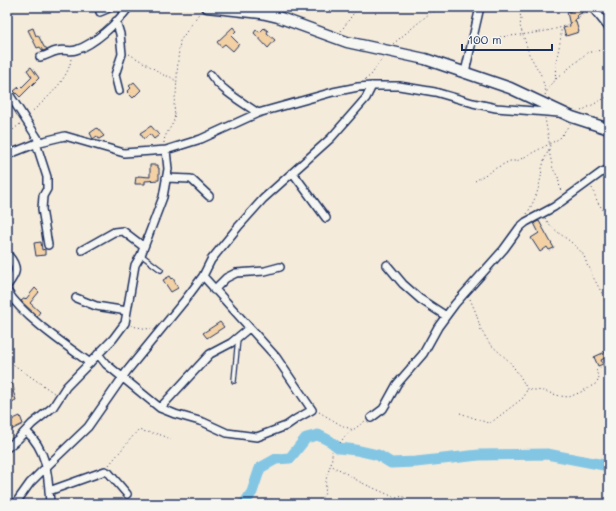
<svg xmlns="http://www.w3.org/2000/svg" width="616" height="511" viewBox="0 0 616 511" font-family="Mali,sans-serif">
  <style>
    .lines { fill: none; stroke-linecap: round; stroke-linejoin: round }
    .river { stroke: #83c6e4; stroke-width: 11 }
    .building { fill: #f3d1a4; stroke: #1b2f5e }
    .lane-casing { stroke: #1b2f5e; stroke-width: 6 }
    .street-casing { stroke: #1b2f5e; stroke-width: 10 }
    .secondary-casing { stroke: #1b2f5e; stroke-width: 13 }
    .path { stroke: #1b2f5e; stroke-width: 1; stroke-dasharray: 1 3; stroke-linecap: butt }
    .lane { stroke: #f6f6f2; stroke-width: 3.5 }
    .street { stroke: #f6f6f2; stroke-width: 7 }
    .secondary { stroke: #f6f6f2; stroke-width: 10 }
  </style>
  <rect width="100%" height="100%" fill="#f5ebdb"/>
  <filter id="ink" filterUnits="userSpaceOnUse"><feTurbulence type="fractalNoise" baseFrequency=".025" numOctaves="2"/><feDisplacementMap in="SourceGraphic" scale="8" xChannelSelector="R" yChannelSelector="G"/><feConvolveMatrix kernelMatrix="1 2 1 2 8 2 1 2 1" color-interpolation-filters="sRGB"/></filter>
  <g filter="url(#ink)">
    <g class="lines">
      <path class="river" d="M244 504 252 492 260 468 276 459 290 458 306 438 318 435 330 441 339 448 356 450 378 455 391 463 416 462 479 455 547 454 609 466"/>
    </g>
    <path class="building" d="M580 8 582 13 577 15 578 18 575 19 579 32 566 36 563 28 570 26 567 12Z
      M233 27 236 31 231 36 239 44 233 51 225 44 221 47 217 42Z
      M33 28 36 36 38 35 44 47 48 49 43 51 40 47 37 48 28 30Z
      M264 28 268 31 267 33 275 40 268 48 254 33 256 30 260 32Z
      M31 67 39 78 20 97 14 91 19 87 20 89 32 77 27 70Z
      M134 82 141 90 133 98 127 92 131 88 129 86Z
      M151 126 159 135 154 139 150 134 144 139 140 133Z
      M97 128 104 136 99 139 97 136 93 139 90 133Z
      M150 165H158V168H159V180L145 181V184H135L136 177H138V176L150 177Z
      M539 221 554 248 549 250 547 247 540 252 531 238 539 233 534 223Z
      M41 242 42 250 45 249V255L36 256 34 243Z
      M170 276 172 279 173 278 178 288 171 292 163 280Z
      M35 288 39 292 30 303 40 312 37 316 21 301 25 298 26 299Z
      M220 322 224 327 207 338 203 333Z
      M605 352 607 357 601 360 603 364 598 366 594 357Z
      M13 384 14 391H13L16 400 10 403 7 395V386Z
      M20 416 23 424 11 430 7 422Z"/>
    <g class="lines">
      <g class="lane-casing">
        <path id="lane" d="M141 255 161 270
          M234 381 238 338"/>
      </g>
      <g class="street-casing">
        <path id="street" d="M592 7 609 28
          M100 12 112 7
          M116 21 120 34 122 54 115 75 119 91
          M40 57C47 56 51 52 57 51 64 49 70 52 76 50 95 44 117 23 129 7
          M465 72 480 7
          M211 75C222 91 242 102 258 113
          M7 91 40 142
          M36 143 47 177V189L43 196 42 209 48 245
          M7 155 40 142 65 136 124 153 166 150 201 139 258 113 333 92 358 87 372 86H399L435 92 473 103 496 108 559 113
          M293 173 326 218
          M166 178 191 179 209 196
          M82 250 114 232 123 231 144 247
          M7 256H9C20 269 15 275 7 286
          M387 265 403 284 420 299 446 316
          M214 290 226 278 236 273 265 271 280 267
          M7 291C24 317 64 344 90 363
          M76 298 96 306 127 311
          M98 354 106 364 160 408 175 414 203 422 227 433 257 437 286 426 296 419 312 410 276 357 203 276
          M160 408 210 354 231 343 249 328
          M371 418 383 409 386 404 397 384 423 354 438 327 455 304 504 249 520 227 526 222 554 207 602 172 609 169
          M26 431C48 451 48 476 50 504
          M7 448 18 439 32 424 53 407 66 387 113 339 125 323 135 265 141 255 163 197 168 169 166 150
          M49 491 105 471 109 473 127 494
          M15 504 30 483 41 472 88 427 127 371 185 300 203 276 211 260 238 227 263 199 331 138 366 98 372 86"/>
      </g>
      <g class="secondary-casing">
        <path id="secondary" d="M207 7 261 13 278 17 347 42 425 59 510 88 572 117 609 129"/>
      </g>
      <path class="path" d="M519 7 521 19 520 26 527 47 529 54 541 75 546 92
        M341 31 358 7
        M500 37C520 35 540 33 559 28 566 26 572 21 579 19L580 16 588 12
        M393 44 430 13 446 7
        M129 54 148 65 165 76H169L176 81
        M556 79 588 52H593L605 49
        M365 80 372 74 383 57
        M545 95 550 85 556 80C553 62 562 45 561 28
        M581 111 609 96
        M30 113C45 101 70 78 71 58
        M7 135 20 124
        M164 143C164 134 171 129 174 120 176 112 172 103 176 95L178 59 180 41 200 12
        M549 151 553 169 558 177 561 193
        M475 181 496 168 510 161H517L555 141 560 138 569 125
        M592 188 598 203 604 211 609 222
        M605 211 609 213
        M527 214C533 203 538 193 540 181 542 176 541 170 543 165 544 158 548 153 550 147L545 118
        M545 218C554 233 571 239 582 253 585 256 586 263 588 267L591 269 592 275 604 297 609 314
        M470 299 476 313 481 330 490 344 509 361 520 376 527 389 543 391 560 396 569 397 581 392 597 383 599 378 596 371 609 361
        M131 326 149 329 153 328
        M7 360 54 393
        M319 412 341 425 353 430
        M460 413 488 423 493 421 523 398 525 395 527 389
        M340 443 345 436 365 421
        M331 463 335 469 337 468 360 482 396 498 403 496 409 504
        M109 465 138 430C148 433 162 433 171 440
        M269 504 272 497
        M317 504C319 501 321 499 323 496 327 492 325 485 326 480 328 470 333 462 332 451"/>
      <use href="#lane" class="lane"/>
      <use href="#street" class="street"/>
      <use href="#secondary" class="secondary"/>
    </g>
  </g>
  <rect width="616" height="511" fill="none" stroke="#f6f6f2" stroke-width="24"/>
  <rect x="12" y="12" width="592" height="487" fill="none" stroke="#1b2f5e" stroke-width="1.5" filter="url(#ink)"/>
  <path d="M462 44v6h90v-6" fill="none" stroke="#1b2f5e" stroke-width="2"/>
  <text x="468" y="44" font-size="12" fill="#1b2f5e" stroke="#f6f6f2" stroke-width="3" paint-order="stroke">100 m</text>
</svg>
